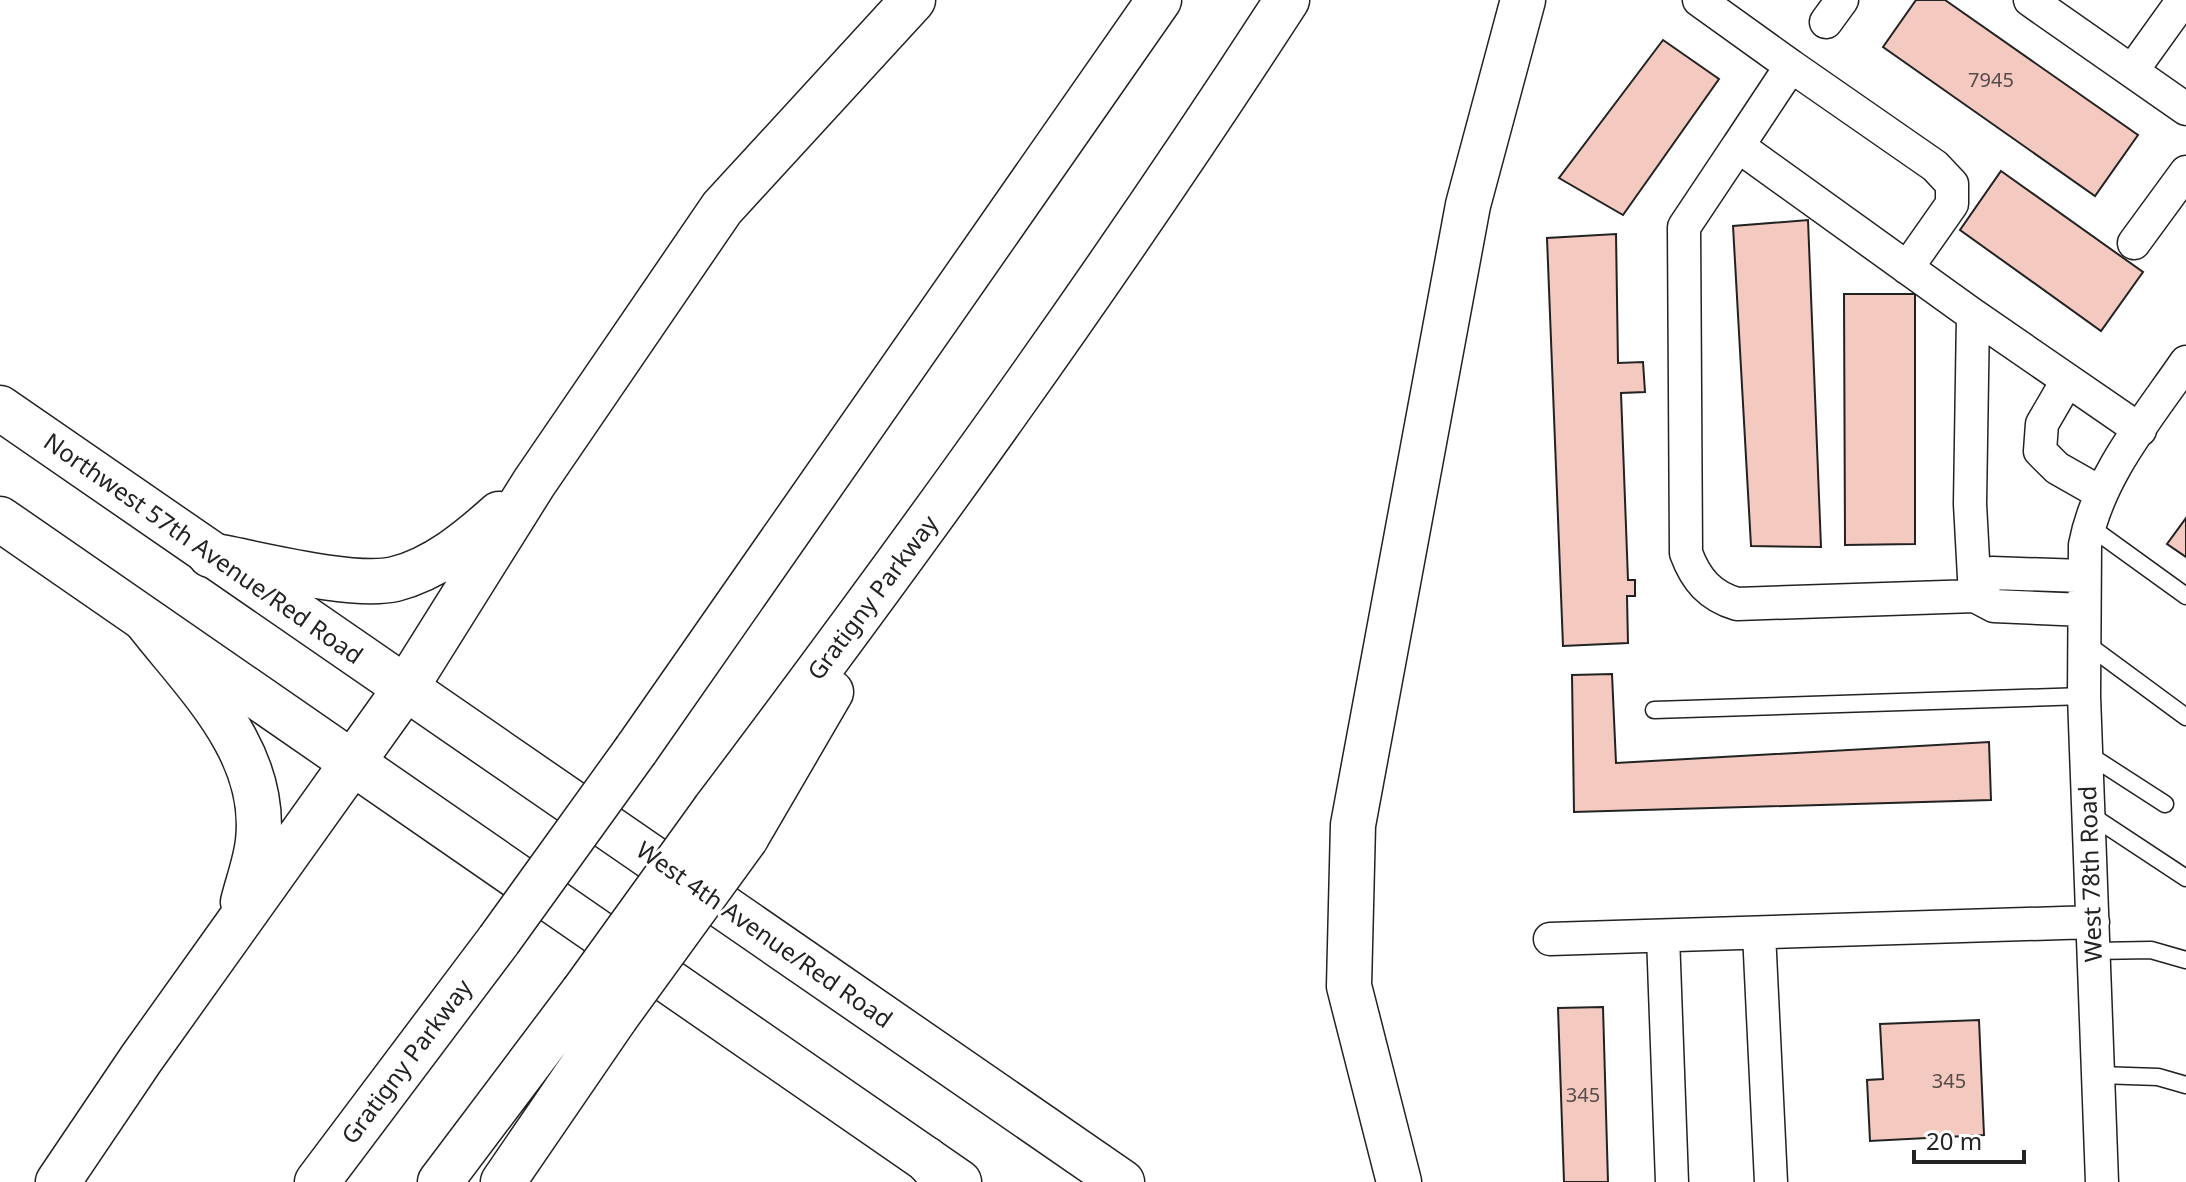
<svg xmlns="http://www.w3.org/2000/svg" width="2186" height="1182" viewBox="0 0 2186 1182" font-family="'Noto Sans',sans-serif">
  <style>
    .building { fill: #f3c9c0; stroke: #222; stroke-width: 2 }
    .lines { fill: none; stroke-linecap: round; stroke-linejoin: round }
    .lane-casing { stroke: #222; stroke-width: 19 }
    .street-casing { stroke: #222; stroke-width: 35 }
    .primary-casing { stroke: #222; stroke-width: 47 }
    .highway-casing { stroke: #222; stroke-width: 47 }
    .lane { stroke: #fff; stroke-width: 16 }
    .street { stroke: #fff; stroke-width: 32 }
    .primary { stroke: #fff; stroke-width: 44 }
    .highway { stroke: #fff; stroke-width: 44 }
    .highway-bridge-casing { stroke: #222; stroke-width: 47; stroke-linecap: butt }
    .highway-bridge { stroke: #fff; stroke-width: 44 }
    .labels { text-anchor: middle; stroke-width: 6; stroke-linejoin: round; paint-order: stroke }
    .number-label { font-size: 20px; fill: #564c4a }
    .street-label { font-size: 24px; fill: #222; stroke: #fff }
  </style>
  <rect width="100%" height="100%" fill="#fff"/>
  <path class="building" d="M1916 0H1945L2138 135 2095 196 1883 47Z
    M1663 40 1719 79 1623 215 1559 178Z
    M2001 171 2143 272 2101 331 1960 230Z
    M1808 220 1821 547 1751 546 1733 226Z
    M1616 234 1618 363 1643 362 1645 392 1621 393 1628 580H1635V596H1627L1628 643 1563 646 1547 238Z
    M1844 294H1915V544L1845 545Z
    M2186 518V557L2167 544Z
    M1612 674 1616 763 1989 742 1991 800 1574 812 1572 675Z
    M1603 1007 1608 1182H1564L1558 1008Z
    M1979 1020 1984 1135 1870 1141 1867 1080 1883 1079 1880 1024Z"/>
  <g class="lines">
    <g class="lane-casing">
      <path id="lane" d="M2089 526 2186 596
        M2084 642 2186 717
        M1654 710 2084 696
        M2086 753 2165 804
        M2089 814 2186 878
        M2094 951 2151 950 2186 960
        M2099 1075 2158 1077 2186 1085"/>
    </g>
    <g class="street-casing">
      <path id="street" d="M1699 0 1791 66
        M2030 0 2186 109
        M1826 22 1842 0
        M2132 71 2183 0
        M1738 146 1973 315 1970 504 1975 596 1737 604C1710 596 1696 580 1686 553L1684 227Z
        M1738 146 1791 66 1935 166 1952 184V204L1907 268
        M2134 243 2186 172
        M1973 315 2140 430
        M2067 381 2042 424 2040 451 2057 468 2101 493
        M2083 576 1992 573 1975 596 1994 606 2084 610
        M1759 933 1771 1182
        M1663 936 1672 1182
        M1550 939 2093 922
        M2102 1182 2084 696 2085 545C2098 476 2147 419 2186 362"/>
    </g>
    <g class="primary-casing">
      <path id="primary" d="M0 408 1122 1182
        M0 519 959 1182"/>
    </g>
    <g class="highway-casing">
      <path id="highway" d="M210 555C255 563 353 589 395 579 435 569 469 541 499 514
        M147 622C197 686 268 752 258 841 256 861 248 882 243 902
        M636 750 1159 0
        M715 809C914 545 1107 278 1287 0
        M746 838 831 692
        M926 1159 947 1182
        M58 1182 141 1059 405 689 534 483 722 208 913 0
        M317 1182 499 940
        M440 1182 583 992
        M503 1182 616 1017
        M1399 1182 1349 986 1353 825 1468 205 1523 0"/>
    </g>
    <use href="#lane" class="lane"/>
    <use href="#street" class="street"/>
    <use href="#primary" class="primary"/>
    <use href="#highway" class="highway"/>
    <g class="highway-bridge-casing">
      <path id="highway-bridge" d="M499 940 636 750
        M583 992 715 809
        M616 1017 746 838"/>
    </g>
    <use href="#highway-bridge" class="highway-bridge"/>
  </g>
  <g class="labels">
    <g class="number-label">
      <text x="1991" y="87">7945</text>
      <text x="1949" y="1088">345</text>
      <text x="1583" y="1102">345</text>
    </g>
    <g class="street-label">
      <text transform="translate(203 549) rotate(35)" y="8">Northwest 57th Avenue/Red Road</text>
      <text transform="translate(873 598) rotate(-53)" y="8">Gratigny Parkway</text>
      <text transform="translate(2091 874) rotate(-92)" y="8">West 78th Road</text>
      <text transform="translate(764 935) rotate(35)" y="8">West 4th Avenue/Red Road</text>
      <text transform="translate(407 1062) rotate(-53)" y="8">Gratigny Parkway</text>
    </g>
  </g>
  <path d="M1914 1150v12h110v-12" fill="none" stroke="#222222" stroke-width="4"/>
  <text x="1926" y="1150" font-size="24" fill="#222222" stroke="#ffffff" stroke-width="6" paint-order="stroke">20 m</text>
</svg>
